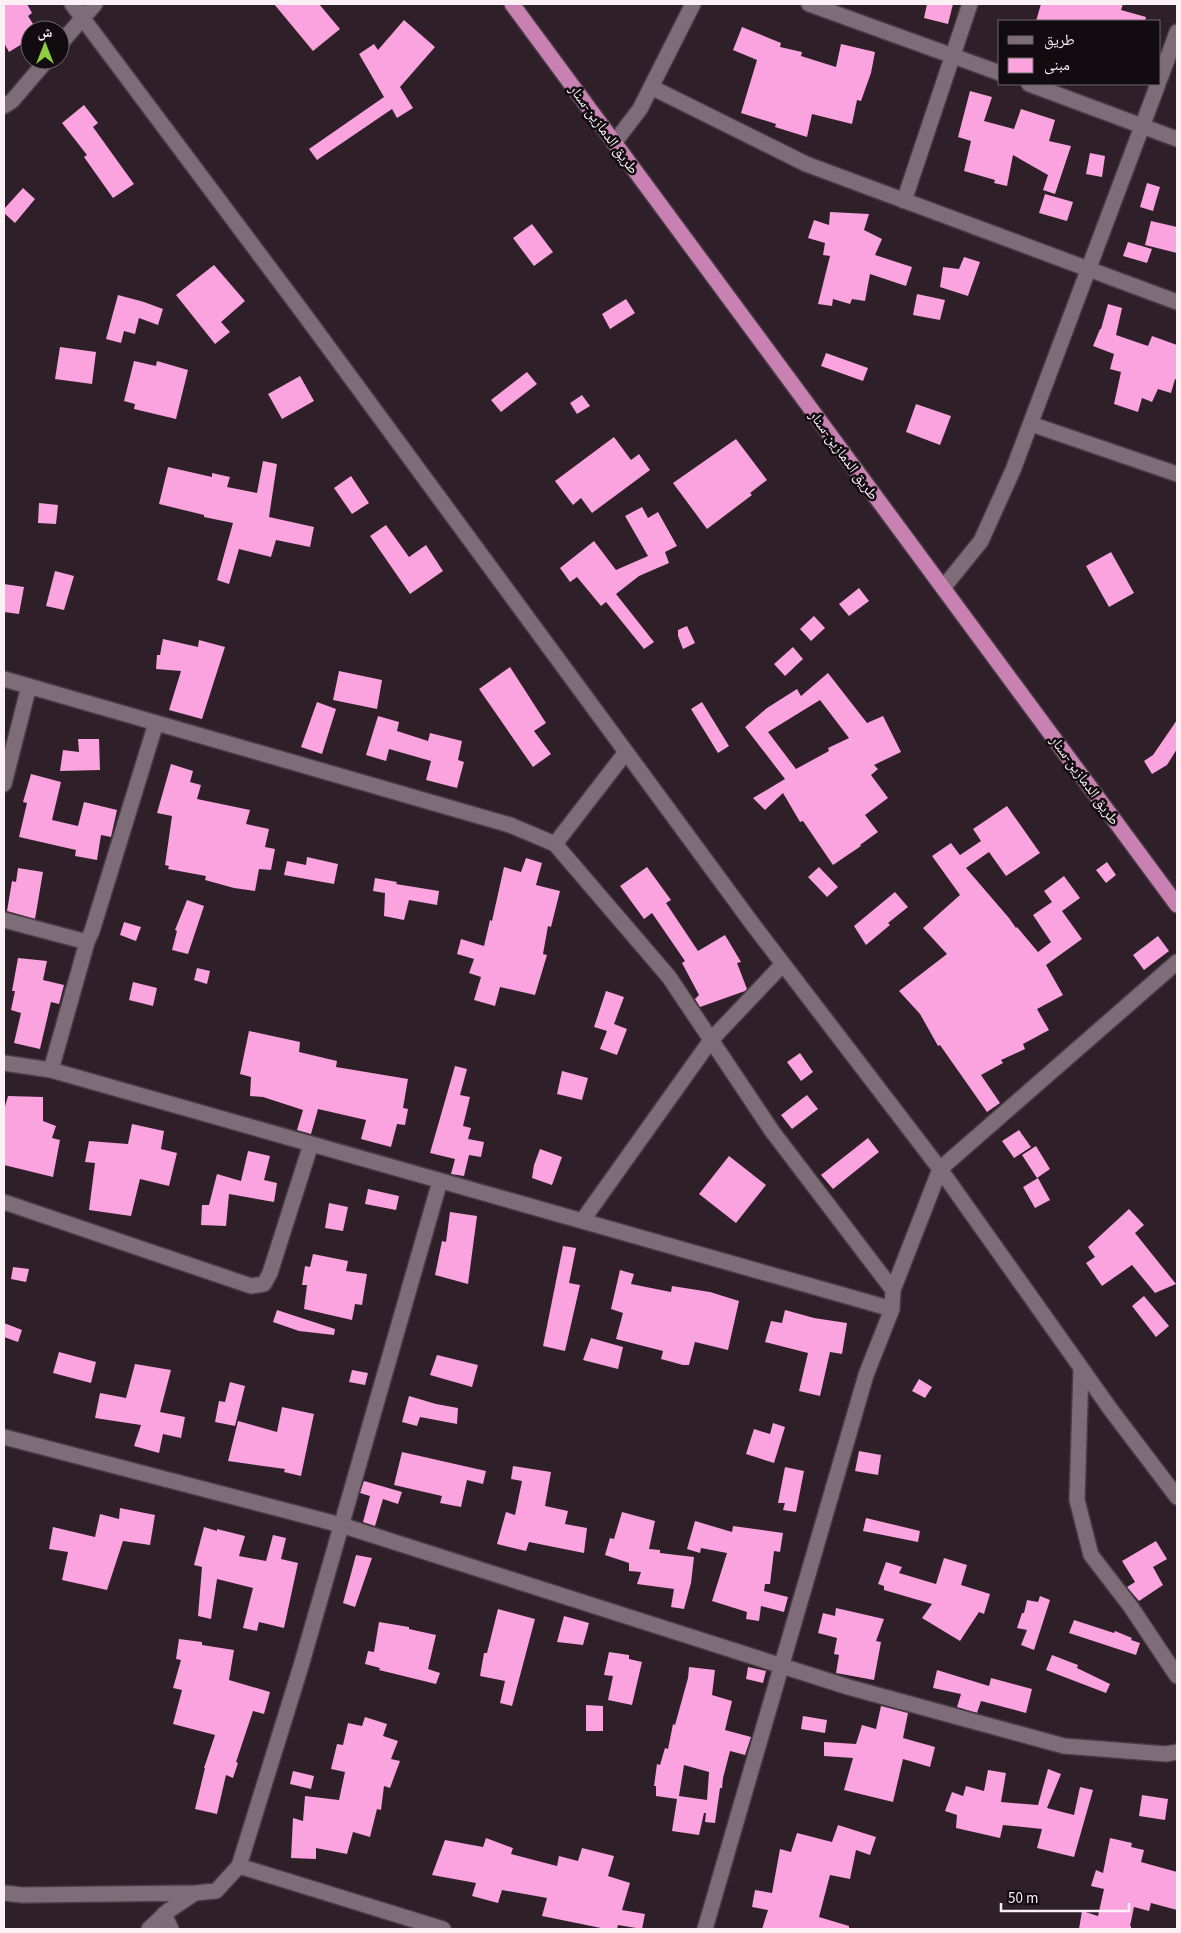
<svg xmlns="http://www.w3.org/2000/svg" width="1181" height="1933" viewBox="0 0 1181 1933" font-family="'Source Sans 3','Noto Naskh Arabic',sans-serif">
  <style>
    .building { fill: #faa3de; fill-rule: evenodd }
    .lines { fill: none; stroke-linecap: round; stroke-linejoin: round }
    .minor-casing { stroke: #483c44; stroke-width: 18 }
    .trunk-casing { stroke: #483c44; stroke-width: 18 }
    .minor { stroke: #7e6d78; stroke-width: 15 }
    .trunk { stroke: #c980b2; stroke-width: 15 }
    .labels { text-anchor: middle; stroke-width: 5; stroke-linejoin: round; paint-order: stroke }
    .street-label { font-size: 15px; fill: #faf0f6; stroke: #120c10 }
  </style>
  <rect width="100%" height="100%" fill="#2e1f29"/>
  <path class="building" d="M4 4H27L32 13 28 16 37 30H30V39L9 52 4 43Z
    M274 4H319L340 29 313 51Z
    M927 4H953L948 24 924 18Z
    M1041 4H1123L1121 10 1146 17 1145 21H1036Z
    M404 20 435 47 400 87 413 108 397 118 392 109 317 160 309 149 384 97 359 54 374 44 378 50Z
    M742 27 781 43 780 47 802 52 801 56 836 67 841 44 875 52 871 73 861 101 857 100 852 124 812 114 807 137 775 127 776 124 741 113 757 60 733 50Z
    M970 91 992 97 984 121 1014 129 1021 109 1055 120 1049 141 1071 146 1055 194 1043 190 1048 175 1013 155 1007 186 994 183 995 180 964 171 971 141 958 137Z
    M84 105 98 123 93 127 134 184 113 198 84 157 87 155 62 123Z
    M1090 153 1105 156 1102 177 1086 174Z
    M1147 183 1160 187 1153 211 1140 207Z
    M23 188 35 199 15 223 4 213V209Z
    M1045 194 1073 202 1067 221 1039 213Z
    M830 212 869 214 864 230 882 239 875 255 912 267 906 286 870 274 865 301 852 299 850 304 833 299 832 306 818 304 830 256 823 255 825 243 808 238 814 220 829 225Z
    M1151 221 1177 227V253L1145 245Z
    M532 224 553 252 534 266 513 238Z
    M1128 242 1152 249 1147 263 1123 256Z
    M964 257 980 262 968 296 940 287 943 267 959 269Z
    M214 265 245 301 221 322 230 332 215 344 176 295Z
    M917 294 945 300 940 320 913 315Z
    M118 295 144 302 163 309 158 325 139 318 135 334 124 331 121 343 106 339Z
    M626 299 635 313 610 329 602 314Z
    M1108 304 1122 308 1116 335 1148 346 1152 336 1177 345V380L1175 379 1171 393 1158 389 1152 402 1142 398 1138 412 1114 404 1121 372 1110 369 1114 354 1093 346 1100 329H1101Z
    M60 347 96 352 92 384 55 379Z
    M826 353 868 368 863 381 821 366Z
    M134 361 156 366 157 361 188 370 176 419 134 409 135 404 124 401Z
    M527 372 537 384 501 412 491 400Z
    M300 376 314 401 282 419 268 394Z
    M582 395 590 406 577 414 570 403Z
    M916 404 951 416 940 445 906 432Z
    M614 437 631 460 639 454 650 470 592 513 581 498 573 505 555 481Z
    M736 439 767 480 750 493 752 495 707 529 673 483Z
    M263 461 277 464 269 517 314 527 310 547 276 540 271 557 239 549 229 584 217 580 233 523 204 517V515L159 504 168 467 212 477V473L230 477 227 487 257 493Z
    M351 476 369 503 352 514 334 488Z
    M39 503 58 505 56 524 38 523Z
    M642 507 648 518 658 512 677 546 665 552 669 563 639 576 616 594 654 642 644 649 606 602 601 606 577 577 570 582 560 568 594 541 616 570 648 556 625 516Z
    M386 525 409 557 426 545 443 571 410 594 370 536Z
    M1111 552 1134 593 1109 607 1086 566Z
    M55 571 74 576 64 610 46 606Z
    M4 584 24 587 19 614 4 612Z
    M859 588 869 601 849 616 839 604Z
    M814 616 825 628 811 641 800 629Z
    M687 626 695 643 683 649 678 636V630Z
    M163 639 198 647 199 640 225 647 202 719 169 710 181 671 156 669 157 655H160Z
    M793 647 803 659 785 676 774 664Z
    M510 667 546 723 534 731 551 754 533 767 479 689Z
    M339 671 382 680 377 709 333 700Z
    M828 673 867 723 883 716 901 752 874 765 878 769 871 775 888 798 865 815 878 832 860 845 861 846 833 865 803 821 800 822 783 793 765 810 753 798 785 779 745 727 767 708 797 689 801 696ZM820 700 849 738 828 748 829 751 796 769 768 732Z
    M317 702 336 709 322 754 301 747Z
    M702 702 729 746 718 753 691 709Z
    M378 716 399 722 397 731 428 741 430 733 462 741 458 760 464 762 457 788 426 780 431 761 389 749 386 761 366 755Z
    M1177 720V749L1167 765 1152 774 1144 761 1153 755Z
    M78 739H99L100 770 60 771 63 750 79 752Z
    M171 764 193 771 190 782 201 785 197 799 250 810 246 824 269 829 265 847 275 849 271 870 259 869 255 891 234 888 205 880 206 876 168 869 169 866 165 865 172 816 157 813Z
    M31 774 61 782 52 820 78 826 84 802 117 810 111 837 101 835 97 860 75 856 76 850 19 837 27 803 23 802Z
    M1007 806 1040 853 1006 876 989 852 966 868 1009 918 1016 928 1017 927 1038 952 1051 942 1033 915 1052 902 1044 891 1064 876 1080 898 1062 911 1082 939 1046 965 1063 995 1037 1009 1049 1030 1023 1044 1025 1049 1001 1060 1003 1063 981 1075 1000 1103 987 1112 940 1045 938 1046 920 1014 899 991 947 954 923 928 960 895 932 856 951 843 960 855 981 841 973 829Z
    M307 857 338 864 334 884 284 875 287 861 306 865Z
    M526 858 542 863 536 885 560 891 551 927 548 926 543 954 547 955 535 995 500 987 495 1006 474 1000 481 977 469 973 474 959 457 954 461 939 484 946 490 920 492 921 504 867 521 872Z
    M1107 862 1116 875 1106 883 1096 870Z
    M647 867 671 900 666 903 698 951 725 935 741 962 737 963 747 989 745 991 700 1007 695 999 699 995 682 963 685 961 652 913 644 919 620 886Z
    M819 867 838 887 827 897 808 877Z
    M18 868 43 872 35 919 7 911 12 881 16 882Z
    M375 878 397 882 396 884 439 891 437 905 409 900 404 920 384 916 385 893 373 891Z
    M895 892 908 907 888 923 890 925 866 945 854 926Z
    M187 900 204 906 188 954 172 950 177 931 175 930Z
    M124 922 141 927 136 941 120 935Z
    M1158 936 1169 951 1144 970 1133 955Z
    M18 958 47 961 43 980 64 985 59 1004 51 1002 40 1049 14 1043 21 1013 11 1010 15 991H12Z
    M197 968 210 971 207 984 194 980Z
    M133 982 157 988 153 1006 129 1000Z
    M606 991 624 997 614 1024 627 1029 617 1055 600 1049 607 1031 594 1027Z
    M249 1031 300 1042 299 1052 337 1061 336 1067 408 1079 403 1108 408 1109 405 1125 397 1124 391 1147 361 1139 366 1120 318 1109 311 1134 297 1130 303 1110 263 1097 250 1096 251 1077 240 1074Z
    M800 1053 813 1072 801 1081 787 1062Z
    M455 1066 467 1069 460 1095 470 1097 463 1126 471 1128 468 1139 484 1142 481 1157 469 1155 464 1176 451 1174 455 1159 430 1153Z
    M562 1071 588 1078 582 1100 557 1094Z
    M807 1095 818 1109 792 1129 781 1115Z
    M8 1096 43 1097V1121L56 1126 52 1138 60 1140 53 1177 4 1165V1110Z
    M132 1124 164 1131 161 1149 177 1153 169 1186 140 1179 131 1216 89 1210 95 1163 85 1162 89 1141 128 1144Z
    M1019 1130 1031 1147 1014 1158 1002 1141Z
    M868 1138 879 1152 833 1189 821 1175Z
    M1036 1146 1050 1169 1037 1178 1022 1155Z
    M540 1149 562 1157 552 1185 532 1178 534 1165Z
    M248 1151 270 1156 264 1180 277 1183 274 1202 229 1194 226 1226 201 1225 202 1205H209L217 1174 241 1181Z
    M729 1156 766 1185 736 1223 699 1194Z
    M1038 1178 1050 1200 1035 1208 1023 1187Z
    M368 1189 399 1196 396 1210 365 1204Z
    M329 1203 348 1207 343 1231 325 1228Z
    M1129 1209 1144 1225 1135 1233 1176 1284 1155 1293 1132 1265 1102 1286 1086 1263 1095 1257 1088 1247Z
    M450 1212 477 1216 468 1284 435 1275 442 1241 446 1242Z
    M563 1246 576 1248 569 1283 580 1285 565 1351 543 1346Z
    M313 1254 348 1261 346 1271 367 1274 362 1305 355 1304 352 1320 304 1309 307 1285H302L305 1266 310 1267Z
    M13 1267 29 1269 26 1282 11 1279Z
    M620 1270 634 1274 631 1284 671 1292 672 1286 710 1292 739 1301 728 1350 695 1342 689 1365H683L661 1359 663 1351 616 1339 623 1313 611 1309Z
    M1144 1296 1169 1326 1156 1337 1132 1306Z
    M277 1310 335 1329 334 1335 299 1331 273 1322Z
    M785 1310 814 1318 847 1323 842 1354 830 1352 820 1396 799 1391 808 1353 765 1342 771 1321 782 1323Z
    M4 1323 22 1330 18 1342 4 1337Z
    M591 1338 623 1347 618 1369 583 1360Z
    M59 1352 96 1362 91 1383 53 1373Z
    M437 1355 478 1365 472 1387 430 1375Z
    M135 1364 171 1370 160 1412 185 1417 181 1438 163 1434 159 1453 134 1446 141 1425 95 1418 100 1393 126 1398Z
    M352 1370 368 1373 365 1385 349 1382Z
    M919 1379 932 1387 925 1398 912 1391Z
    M230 1382 245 1386 235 1426 215 1422 219 1401 225 1402Z
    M409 1396 436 1404 458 1408 457 1424 420 1417 417 1426 402 1422Z
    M282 1407 314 1414 301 1476 284 1472 285 1469 228 1461 238 1421 277 1432Z
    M773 1423 785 1427 774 1463 746 1454 754 1429 770 1434Z
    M859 1451 881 1455 878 1475 855 1471Z
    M402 1452 486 1471 483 1484 467 1480 461 1507 440 1503 442 1496 394 1485Z
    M513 1466 551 1472 545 1506 568 1511 565 1524 587 1528 584 1553 529 1542 526 1551 497 1544 506 1512 515 1515 522 1481 511 1479Z
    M785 1467 804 1471 796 1512 783 1510 785 1503H778Z
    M364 1481 402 1492 398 1504 383 1499 375 1526 363 1522 370 1496 360 1493Z
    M120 1508 155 1515 150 1545 123 1541 107 1590 62 1580 68 1552 49 1549 53 1527 95 1537 100 1514 119 1519Z
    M622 1512 655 1521 649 1549 660 1550V1553L694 1557 691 1583 684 1609 671 1607 674 1589 637 1584 641 1572 629 1571V1563L605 1555 610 1538 614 1539Z
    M866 1518 920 1531 918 1542 863 1531Z
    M695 1521 732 1532 733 1526 783 1533 780 1552 774 1551 770 1584H765L764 1591 788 1597 784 1612 761 1606 759 1621 746 1619 747 1612 712 1601 727 1553 701 1548 700 1553 687 1549Z
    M204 1527 217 1531V1529L245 1536 239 1556 266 1561 273 1535 286 1538 281 1559 298 1563 284 1628 259 1622 257 1631 243 1628 253 1588 217 1579 211 1619 198 1616 202 1567 194 1565Z
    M1156 1541 1167 1559 1153 1567 1163 1585 1139 1601 1127 1587 1135 1582 1122 1561Z
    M356 1555 372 1558 355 1607 343 1603Z
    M944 1558 967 1565 961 1585 990 1594 984 1614 979 1612 960 1641 922 1618 932 1604 884 1590V1586L878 1584 886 1562 902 1567 899 1573 936 1584Z
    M1040 1596 1050 1600 1034 1650 1021 1645 1027 1630 1017 1628 1022 1613H1024L1027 1600 1038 1602Z
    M836 1608 884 1619 876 1641 881 1642 874 1680 836 1673 839 1655 834 1654 837 1638 818 1633 823 1613 835 1616Z
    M498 1609 535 1619 512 1706 500 1703 505 1681 480 1676 484 1653H487Z
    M564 1616 589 1623 583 1645 557 1642Z
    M1074 1620 1114 1633 1115 1631 1132 1638 1131 1640 1140 1643 1136 1655 1069 1633Z
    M379 1622 409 1627V1629L436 1635 428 1669 440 1673 436 1684 379 1670 380 1668 365 1664 368 1651 374 1652Z
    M179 1639 202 1642V1645L234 1650 229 1680 270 1692 264 1714 253 1711 236 1762 238 1763 233 1778 226 1775 217 1814 195 1809 205 1768H204L215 1735 173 1724 182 1690 173 1688 181 1660 176 1659Z
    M609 1652 629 1655V1659L642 1662 632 1705 608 1700 613 1676 604 1675Z
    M1052 1655 1078 1665 1077 1668 1110 1684 1106 1693 1046 1670Z
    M689 1667 715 1670 712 1695 732 1701 725 1730 751 1737 745 1755 730 1751 723 1778 722 1788H720L715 1823 705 1822 706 1813H704L699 1835 672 1831 677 1799 656 1796V1786H654L657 1764 660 1765 665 1748 668 1749 673 1724 675 1725 688 1678ZM684 1765 709 1772 707 1800 679 1796Z
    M748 1667 766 1671 763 1683 746 1679Z
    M937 1670 989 1686 991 1678 1032 1689 1026 1713 981 1701 977 1713 957 1707 961 1694 933 1688Z
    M586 1705 603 1706V1731H586Z
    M881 1706 908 1713 903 1738 935 1747 930 1767 903 1759 893 1802 844 1790 853 1758 824 1756V1742L856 1744 862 1725 876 1729Z
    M803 1716 827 1720 825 1733 801 1729Z
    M365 1717 387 1724 383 1736 398 1741 391 1759 400 1761 390 1788 384 1786 381 1810 377 1809 370 1837 353 1832 347 1854 316 1848V1859L291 1858 293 1818 303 1821 305 1796 339 1800 345 1772 331 1769 337 1744 343 1745 348 1723 362 1726Z
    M1048 1769 1061 1774 1047 1808 1074 1815 1080 1787 1093 1790 1074 1857 1037 1848 1042 1829 1003 1825 1000 1838 956 1828 957 1815 945 1811 952 1792 963 1796 966 1786 984 1791 988 1770 1006 1773 1001 1802 1038 1805Z
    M293 1771 314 1776 311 1789 290 1784Z
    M1142 1795 1168 1799 1165 1820 1139 1816Z
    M838 1825 876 1837 870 1855 856 1850 850 1879 830 1875 819 1917 849 1926V1929H762L768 1910 752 1907 755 1890 772 1893 780 1849 791 1852 797 1833 832 1842Z
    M486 1838 513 1848 511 1854 557 1866 559 1856 578 1861 582 1848 614 1856 608 1876 630 1883 622 1910 645 1914 642 1929 618 1925 617 1929H606L542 1916 547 1898 502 1890 498 1903 472 1896 476 1883 432 1875 445 1840 483 1847Z
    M1110 1838 1132 1843 1131 1847 1144 1850 1141 1862 1177 1872V1910L1151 1903 1149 1911 1134 1907 1130 1926H1131V1929H1079L1082 1911 1098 1916 1104 1889 1091 1886 1096 1870 1103 1873Z"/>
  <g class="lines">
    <g class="minor-casing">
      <path id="minor" d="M72 4 304 314 754 926 940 1169 1111 1410 1177 1497
        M809 4 1000 73
        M60 44 95 4
        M1160 79 1177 32
        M1029 84 1177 139
        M651 87 806 164 1177 302
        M4 106 12 101 47 60
        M614 143 640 109 693 4
        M904 201 970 4
        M1031 424 1177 474
        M943 588 981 541 1013 470 1158 84
        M4 679 510 825 555 844 669 977 772 1131 893 1290
        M4 784 29 686
        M555 844 626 752
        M4 920 87 942 92 931 156 723
        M4 1063 51 1070 892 1309
        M51 1070 87 942
        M4 1202 251 1286 264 1284 270 1273 311 1144
        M582 1221 711 1040 783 964
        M1081 1368 1077 1500 1091 1555 1131 1607 1177 1676
        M4 1437 341 1525 848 1687 1064 1746 1166 1754 1177 1752
        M239 1866 443 1929
        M4 1893 22 1895 195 1893 216 1891 239 1866 301 1666 440 1181
        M164 1914 171 1929
        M149 1929 168 1911 195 1893
        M705 1929 866 1375 892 1309 893 1290 940 1169 1177 962"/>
    </g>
    <g class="trunk-casing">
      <path id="trunk" d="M512 4 1177 905"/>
    </g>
    <use href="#minor" class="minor"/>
    <use href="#trunk" class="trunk"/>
  </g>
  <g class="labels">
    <g class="street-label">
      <text transform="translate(604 129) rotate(54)" y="5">طريق الدمازين-سنار</text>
      <text transform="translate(844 455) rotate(54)" y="5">طريق الدمازين-سنار</text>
      <text transform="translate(1085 780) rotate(54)" y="5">طريق الدمازين-سنار</text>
    </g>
  </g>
  <rect width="1181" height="1933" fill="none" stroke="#faf0f6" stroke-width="10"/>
  <rect x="998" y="20" width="162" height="65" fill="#120c10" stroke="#6f676c"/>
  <rect x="1008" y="36" width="25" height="8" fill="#7e6d78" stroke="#6f676c"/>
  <text x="1044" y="45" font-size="15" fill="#faf0f6">طريق</text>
  <rect x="1008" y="58" width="25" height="15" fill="#faa3de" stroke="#6f676c"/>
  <text x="1044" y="70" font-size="15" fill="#faf0f6">مبنى</text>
  <g transform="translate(45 45)"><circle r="24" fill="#120c10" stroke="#6f676c"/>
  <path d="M0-4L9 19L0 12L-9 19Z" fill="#91cd40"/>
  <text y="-8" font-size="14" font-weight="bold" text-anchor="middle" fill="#faf0f6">ش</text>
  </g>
  <path d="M1001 1903v8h128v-8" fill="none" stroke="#faf0f6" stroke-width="2.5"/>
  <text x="1008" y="1903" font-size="15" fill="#faf0f6" stroke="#120c10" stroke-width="4" paint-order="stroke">50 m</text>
</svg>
